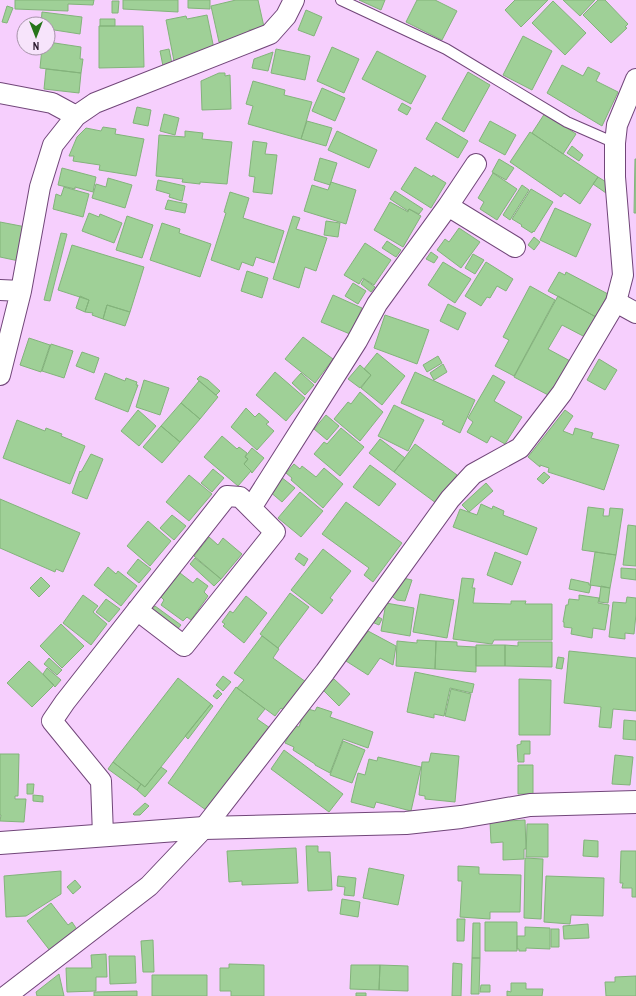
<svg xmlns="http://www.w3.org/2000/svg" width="636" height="996" viewBox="0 0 636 996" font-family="'Archivo Narrow',sans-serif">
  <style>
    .building { fill: #9fd097; stroke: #83b37b }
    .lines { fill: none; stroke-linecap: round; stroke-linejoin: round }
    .service-casing { stroke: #714679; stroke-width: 12 }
    .minor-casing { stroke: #714679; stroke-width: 22 }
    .tertiary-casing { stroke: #714679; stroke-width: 24 }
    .service { stroke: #fff; stroke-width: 10 }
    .minor { stroke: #fff; stroke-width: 20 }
    .tertiary { stroke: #fff; stroke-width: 22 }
  </style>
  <rect width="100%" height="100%" fill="#f6cffd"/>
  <path class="building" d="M15 0H94L93 5 68 4V11L15 9Z
    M123 0H178V12L123 9Z
    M188 0H210V9L188 8Z
    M236 0H258L264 27 249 30 250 35 219 42 211 6Z
    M359 0H385L381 10Z
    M417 0H435L457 11 442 40 406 22Z
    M515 0H548L521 27 505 10Z
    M563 0H595L580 16Z
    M598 0H605L628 24 625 27 627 28 611 43 583 15Z
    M112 1H119L118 13H112Z
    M553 1 586 33 565 55 532 23Z
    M7 6 13 8 7 23 2 22Z
    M306 10 322 17 314 36 298 30Z
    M42 12 82 17 80 34 48 29V24H41Z
    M207 15 214 49 207 53 174 61 166 20 186 16 187 19Z
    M100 19H115V26H100Z
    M99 26H143L144 67 99 68Z
    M523 36 552 51 532 90 503 75Z
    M48 42 81 47 80 59H83L81 73 40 68 42 48H48Z
    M332 47 359 59 344 93 317 81Z
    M169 49 172 64 163 66 160 51Z
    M276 49 310 56 305 80 271 73Z
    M377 51 426 76 411 104 362 79Z
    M273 52 268 71 252 68 254 59Z
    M562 65 583 76 588 67 600 73 596 81 618 92 602 126 547 93Z
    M46 69 81 73 79 93 44 89Z
    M468 72 490 85 464 132 442 119Z
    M219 73H225V76L230 75 231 109 202 110 201 81Z
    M253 81 285 90 284 95 312 102 301 139 248 124 253 106 246 104Z
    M322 88 345 98 335 121 312 111Z
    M402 103 411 108 407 115 398 110Z
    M137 107 151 110 148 126 133 123Z
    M545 113 576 134 563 154 532 133Z
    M164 114 179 118 175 135 160 131Z
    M307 121 332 128 326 146 301 139Z
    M490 121 516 135 505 155 479 141Z
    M436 122 468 141 458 158 426 139Z
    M103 127 116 129 115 134 144 139 136 176 99 170 100 165 73 161 74 156H69L77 137 86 128 101 131Z
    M185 131 203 133 202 139 232 142 227 184 200 182V184L182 182 183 179 156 176 159 135 185 137Z
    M337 131 377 150 369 168 328 150Z
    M530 132 598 177 580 204 564 193 561 197 510 162Z
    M253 141 267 143 265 154 277 155 272 194 253 192 255 177 249 176Z
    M572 146 583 155 579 161 567 153Z
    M320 158 337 163 330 185 314 180Z
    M499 159 514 168 506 180 492 172Z
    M635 159H636V213H634Z
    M415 167 432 177 433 175 446 183 431 208 401 189Z
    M62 168 96 177 93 192 75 187V189L58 185Z
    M493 173 517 189 497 220 480 209 484 202 478 198Z
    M598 177 611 185 606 193 593 184Z
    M108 178 132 185 125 208 92 198 96 184 106 187Z
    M158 180 185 186 182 201 169 197 170 194 156 190Z
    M331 182 356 190 346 224 304 211 312 185 328 190Z
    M522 185 529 190 510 220 503 215Z
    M64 187 89 194 83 217 53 209 56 194 61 196Z
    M531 189 553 202 534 232 533 231 532 233 521 226 522 225 512 219Z
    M395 191 423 209 419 214 409 209 408 211 390 199Z
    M230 192 249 198 243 218 284 231 274 263 256 257 253 266 242 262 239 270 211 260 226 213 224 212Z
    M168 200 187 204 185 213 165 209Z
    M390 202 408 212 409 209 421 216 403 247 374 230Z
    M555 208 591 224 576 257 540 240Z
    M89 213 99 217 100 214 122 223 114 243 82 231Z
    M127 216 153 225 142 258 116 250Z
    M293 216 300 218 296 229 327 238 316 271 305 267 299 288 273 279Z
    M326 221 340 223 338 237 324 235Z
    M0 222 26 227 19 261 0 257Z
    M162 223 180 229 179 233 211 244 200 277 150 260Z
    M459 228 480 242 461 268 437 250 445 239 449 242Z
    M61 233 67 234 50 301 44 300Z
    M534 237 540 242 534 250 528 245Z
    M387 241 401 250 396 257 382 248Z
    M365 243 391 260 374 285 363 278 359 284 344 275Z
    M72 245 144 267 130 312 107 305 103 319 92 315 93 313 85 312 89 300 58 290Z
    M431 252 438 257 434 263 426 259Z
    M473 254 484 260 475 274 465 268Z
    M443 262 471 279 455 303 428 285Z
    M486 262 513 279 506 291 497 286 490 298 487 297 481 306 465 296Z
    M247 271 268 278 262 298 241 291Z
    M559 272 565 275 566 272 608 294 596 317 548 291Z
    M364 279 375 287 371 292 361 284Z
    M353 283 366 291 358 304 345 296Z
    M530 286 555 300 514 376 495 366 509 340 503 337Z
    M333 295 362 308 350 334 321 322Z
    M80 296 89 300 85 312 76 308Z
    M558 296 596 317 585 337 562 325 548 349 572 362 550 396 514 377Z
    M448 304 466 313 458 330 440 321Z
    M107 305 130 312 125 326 103 319Z
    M385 315 429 330 417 364 374 348Z
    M303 337 333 359 315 383 285 359Z
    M29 338 50 345 41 372 20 365Z
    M51 344 73 351 64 378 42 371Z
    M82 352 99 358 94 373 76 366Z
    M377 353 405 376 382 405 361 388 371 375 364 369Z
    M438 356 442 363 427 372 423 365Z
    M599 359 617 370 605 390 587 380Z
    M443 364 447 372 434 380 430 373Z
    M360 365 371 375 360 388 348 379Z
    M275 372 305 398 286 421 256 395Z
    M415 372 475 400 460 433 442 424 444 421 401 403Z
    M105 373 125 381 126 378 137 382 136 385H138L128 412 95 399Z
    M301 373 314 385 305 395 292 383Z
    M493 375 505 382 494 401 522 417 505 444 491 436 487 443 467 432 473 422 468 418Z
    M200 376 208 380 220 391 216 395 197 379Z
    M144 380 169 388 160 415 136 407Z
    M199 381 218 397 200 419 181 403Z
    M360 392 383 412 360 441 334 419 348 402 351 404Z
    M181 403 200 419 180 442 161 426Z
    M394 405 424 420 408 451 378 436Z
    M246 408 255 417 259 413 269 422 266 424 274 431 257 450 231 427Z
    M138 410 156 426 139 446 121 431Z
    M565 410 573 416 563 431 573 435 575 428 593 433 591 438 619 445 604 490 548 472 549 468 540 465V467L528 457Z
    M326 415 339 426 327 440 314 429Z
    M17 420 45 431 46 428 62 434 61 436 85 446 70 484 3 458Z
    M161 426 180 442 162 463 143 447Z
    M341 428 364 447 340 476 314 454 324 442 327 444Z
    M222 436 237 449 239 447 247 453 245 457 248 459 244 464 251 471 238 486 204 457Z
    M380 439 405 458 394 472 369 453Z
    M415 444 457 475 436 503 394 472Z
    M252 448 264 458 252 473 251 472V471L244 464 248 459 245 457Z
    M91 454 103 459 87 499 72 493 80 471 81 472Z
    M294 464 300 469 302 466 316 477 324 468 343 484 323 508 291 480 292 478 286 473Z
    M370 465 396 484 379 506 353 487Z
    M213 469 224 478 212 492 201 483Z
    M544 472 550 477 543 484 537 479Z
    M189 475 212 494 189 521 166 502Z
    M281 477 295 488 282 502 269 491Z
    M486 483 493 491 469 512 462 505Z
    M300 492 323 511 301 537 278 518Z
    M0 499 80 533 63 572 56 569 55 572 0 548Z
    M346 502 402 543 373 582 364 575 369 568 322 534Z
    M481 504 492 509 493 506 504 511 503 515 537 528 527 555 453 527 460 509 477 515Z
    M588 507 604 509 603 516H609L610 508 623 509 616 555 582 550Z
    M172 515 186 526 174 540 160 528Z
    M148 521 171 541 150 566 127 546Z
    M628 525 636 526V566L623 565Z
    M209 537 218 545 223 538 242 554 221 579 194 556Z
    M323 549 351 571 330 598 333 600 322 614 291 590Z
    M495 552 521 562 512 585 487 575Z
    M595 552 616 555 610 588 590 585Z
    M299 553 308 559 304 566 295 559Z
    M195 558 221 579 214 586 190 564Z
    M138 559 151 569 139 583 127 573Z
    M108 567 116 574 118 571 137 586 121 606 94 585Z
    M621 568 636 569V580L621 578Z
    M180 573 193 583 197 578 208 586 204 592 208 596 191 620 187 617 183 621 161 605 164 600 161 597Z
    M41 577 50 586 39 597 30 588Z
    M403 578 412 580 405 601 397 600 390 595Z
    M462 578 474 579 472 588H475L473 603 511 604V601H526L525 604H552V640H494L492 644 453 639Z
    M571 579 589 583V585H591L589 593 569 589Z
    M601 586 610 588 608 603 599 602Z
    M290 593 309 607 278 648 260 634Z
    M420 594 454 600 447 638 413 632Z
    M83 595 98 606 93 612 107 624 91 645 63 623Z
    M579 595 599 598 598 603 609 605 605 630 593 628 592 638 571 634 572 628 564 627V622H563L566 605H568L569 599 579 600Z
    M246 596 267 613 244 643 223 626 225 624 222 622 230 611 233 613Z
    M627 597 636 598V614L634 634 625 633V639L609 637 613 602 626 603Z
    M106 599 120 609 109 622 96 612Z
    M386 603 414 608 410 636 381 631Z
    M155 606 181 625 176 631 150 612Z
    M375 615 382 619 379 625 372 622Z
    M61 624 84 646 62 668 40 646Z
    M368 631 396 646 393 665 380 658 368 675 346 661Z
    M262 636 279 649 273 658 306 682 285 711 281 708 275 716 237 688 244 680 234 673Z
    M417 640 436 641 435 669 396 666 397 641 417 643Z
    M436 641 457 642V646L476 647V672L435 669Z
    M518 642H552V667L505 666V645L518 646Z
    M476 645H505V666H476Z
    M569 651 636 658V711L613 709 611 728 599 727 601 707 564 703Z
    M558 657 564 658 562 669 556 668Z
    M49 658 62 670 57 675 44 664Z
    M29 661 54 685 32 707 7 683Z
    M47 668 61 680 55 687 43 674Z
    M415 672 474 684 472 693 450 688 444 716 434 714V718L407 712Z
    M223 676 231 682 223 691 216 685Z
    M178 678 211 704 145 787 113 762Z
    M334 679 350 694 339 706 323 690Z
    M519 679 551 680 550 735H519Z
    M236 687 265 709 257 719 270 728 217 800 214 798 206 810 168 783Z
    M451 689 471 694 465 721 445 716Z
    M218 690 222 694 217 699 213 696Z
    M211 704 213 706 188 739 185 736Z
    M317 707 332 712 330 717 373 732 368 748 343 739 330 773 315 765V764L293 750 294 747 285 743 294 726 299 727 304 713 308 709 315 711Z
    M624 720 636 721V740L623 739Z
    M343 741 365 750 352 783 330 775Z
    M521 741H530V754H524V762H518L517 745 521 744Z
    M284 750 343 794 329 812 271 769Z
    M431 753 459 756 455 802 425 799V796L419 795 422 762H429Z
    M0 754H19L18 796H15V799H26L24 822 0 821 1 815H0Z
    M615 755 633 757 630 785 612 784Z
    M378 757 421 767 411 811 376 802 374 808 351 802 358 773 365 775 369 759 377 761Z
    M113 762 141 784 137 790 108 769Z
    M518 765H533V794H518Z
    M161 767 167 771 145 797 137 790 141 784 145 787Z
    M27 784H34L33 794H27Z
    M33 795 43 796V802L33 801Z
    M145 803 149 806 140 815H134L133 814Z
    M525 820 526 849H524V859L503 860V842L491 843 490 822Z
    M527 824H548V857H526Z
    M584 840 598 841V857L583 856Z
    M306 846H318V852H330L332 890 308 891Z
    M296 848 298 883 242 885V881L229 882 227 851Z
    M621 851H636V897H632V888H622L623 883H620Z
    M525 858 543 859 541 919 524 918Z
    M458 866 479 867V874L521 875 520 912H490V919L460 917 462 881H458Z
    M369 868 404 875 398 905 363 898Z
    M61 871V894L26 916 6 917 4 876Z
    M338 876 356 878 354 896 344 895 345 887 337 886Z
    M546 876 604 878 603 916 571 915 570 924 544 922Z
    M75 880 81 887 73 894 67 887Z
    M342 899 360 902 358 917 340 914Z
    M51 903 68 925 72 922 78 931 51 952 27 921Z
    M457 919H465L464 941H457Z
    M485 922H517V951H485Z
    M473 923H480V958H472Z
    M588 924 589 938 564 939 563 926Z
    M525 927 550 928V949L526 948V951H519V949H517V936H525Z
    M551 929H559V947H551Z
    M153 940 154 972H143L141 941Z
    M106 954 107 977H96V991L67 992 66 968H92L91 955Z
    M109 956H135L136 983 110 984Z
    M472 958H480L479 994H471Z
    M453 963 462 964 461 996H452Z
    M229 964 264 965V996H231V991H220V968H229Z
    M351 965H380L379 990 350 989Z
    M380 965 408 966V991L379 990Z
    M59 974 64 996H37L36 992Z
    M152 975H207V996H152Z
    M636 976V996H606L605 982H615V977Z
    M511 983H526V989H543L542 996H507V991L511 992Z
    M481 985H490V992H480Z
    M137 991V996H94V992Z
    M356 993H366V996H356Z"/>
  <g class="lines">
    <g class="service-casing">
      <path id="service" d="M341 0 446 49 567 122 615 143"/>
    </g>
    <g class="minor-casing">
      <path id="minor" d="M0 93 52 103 76 116
        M448 206 515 247
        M0 290 21 291
        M616 302 636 313
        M0 375 21 291 40 187 53 145 76 116 95 103 270 34 286 16 294 0
        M251 508 357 341 377 304 448 206 476 164
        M103 835 101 781 52 721 65 702 227 496 240 497 275 532 184 646 137 610
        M6 996 149 886 204 828 325 672 450 499 473 474 520 448 562 393 616 302 623 275 615 177V143L617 125 636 79"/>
    </g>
    <g class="tertiary-casing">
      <path id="tertiary" d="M0 843 204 828 406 823 461 817 530 805 636 802"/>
    </g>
    <use href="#service" class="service"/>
    <use href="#minor" class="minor"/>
    <use href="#tertiary" class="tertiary"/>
  </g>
  <g transform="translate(36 36) rotate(180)"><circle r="19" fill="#f7e4fb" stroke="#a693a9"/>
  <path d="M0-3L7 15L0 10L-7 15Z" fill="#27741a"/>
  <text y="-6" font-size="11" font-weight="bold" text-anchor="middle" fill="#2c1a2f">N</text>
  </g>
</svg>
